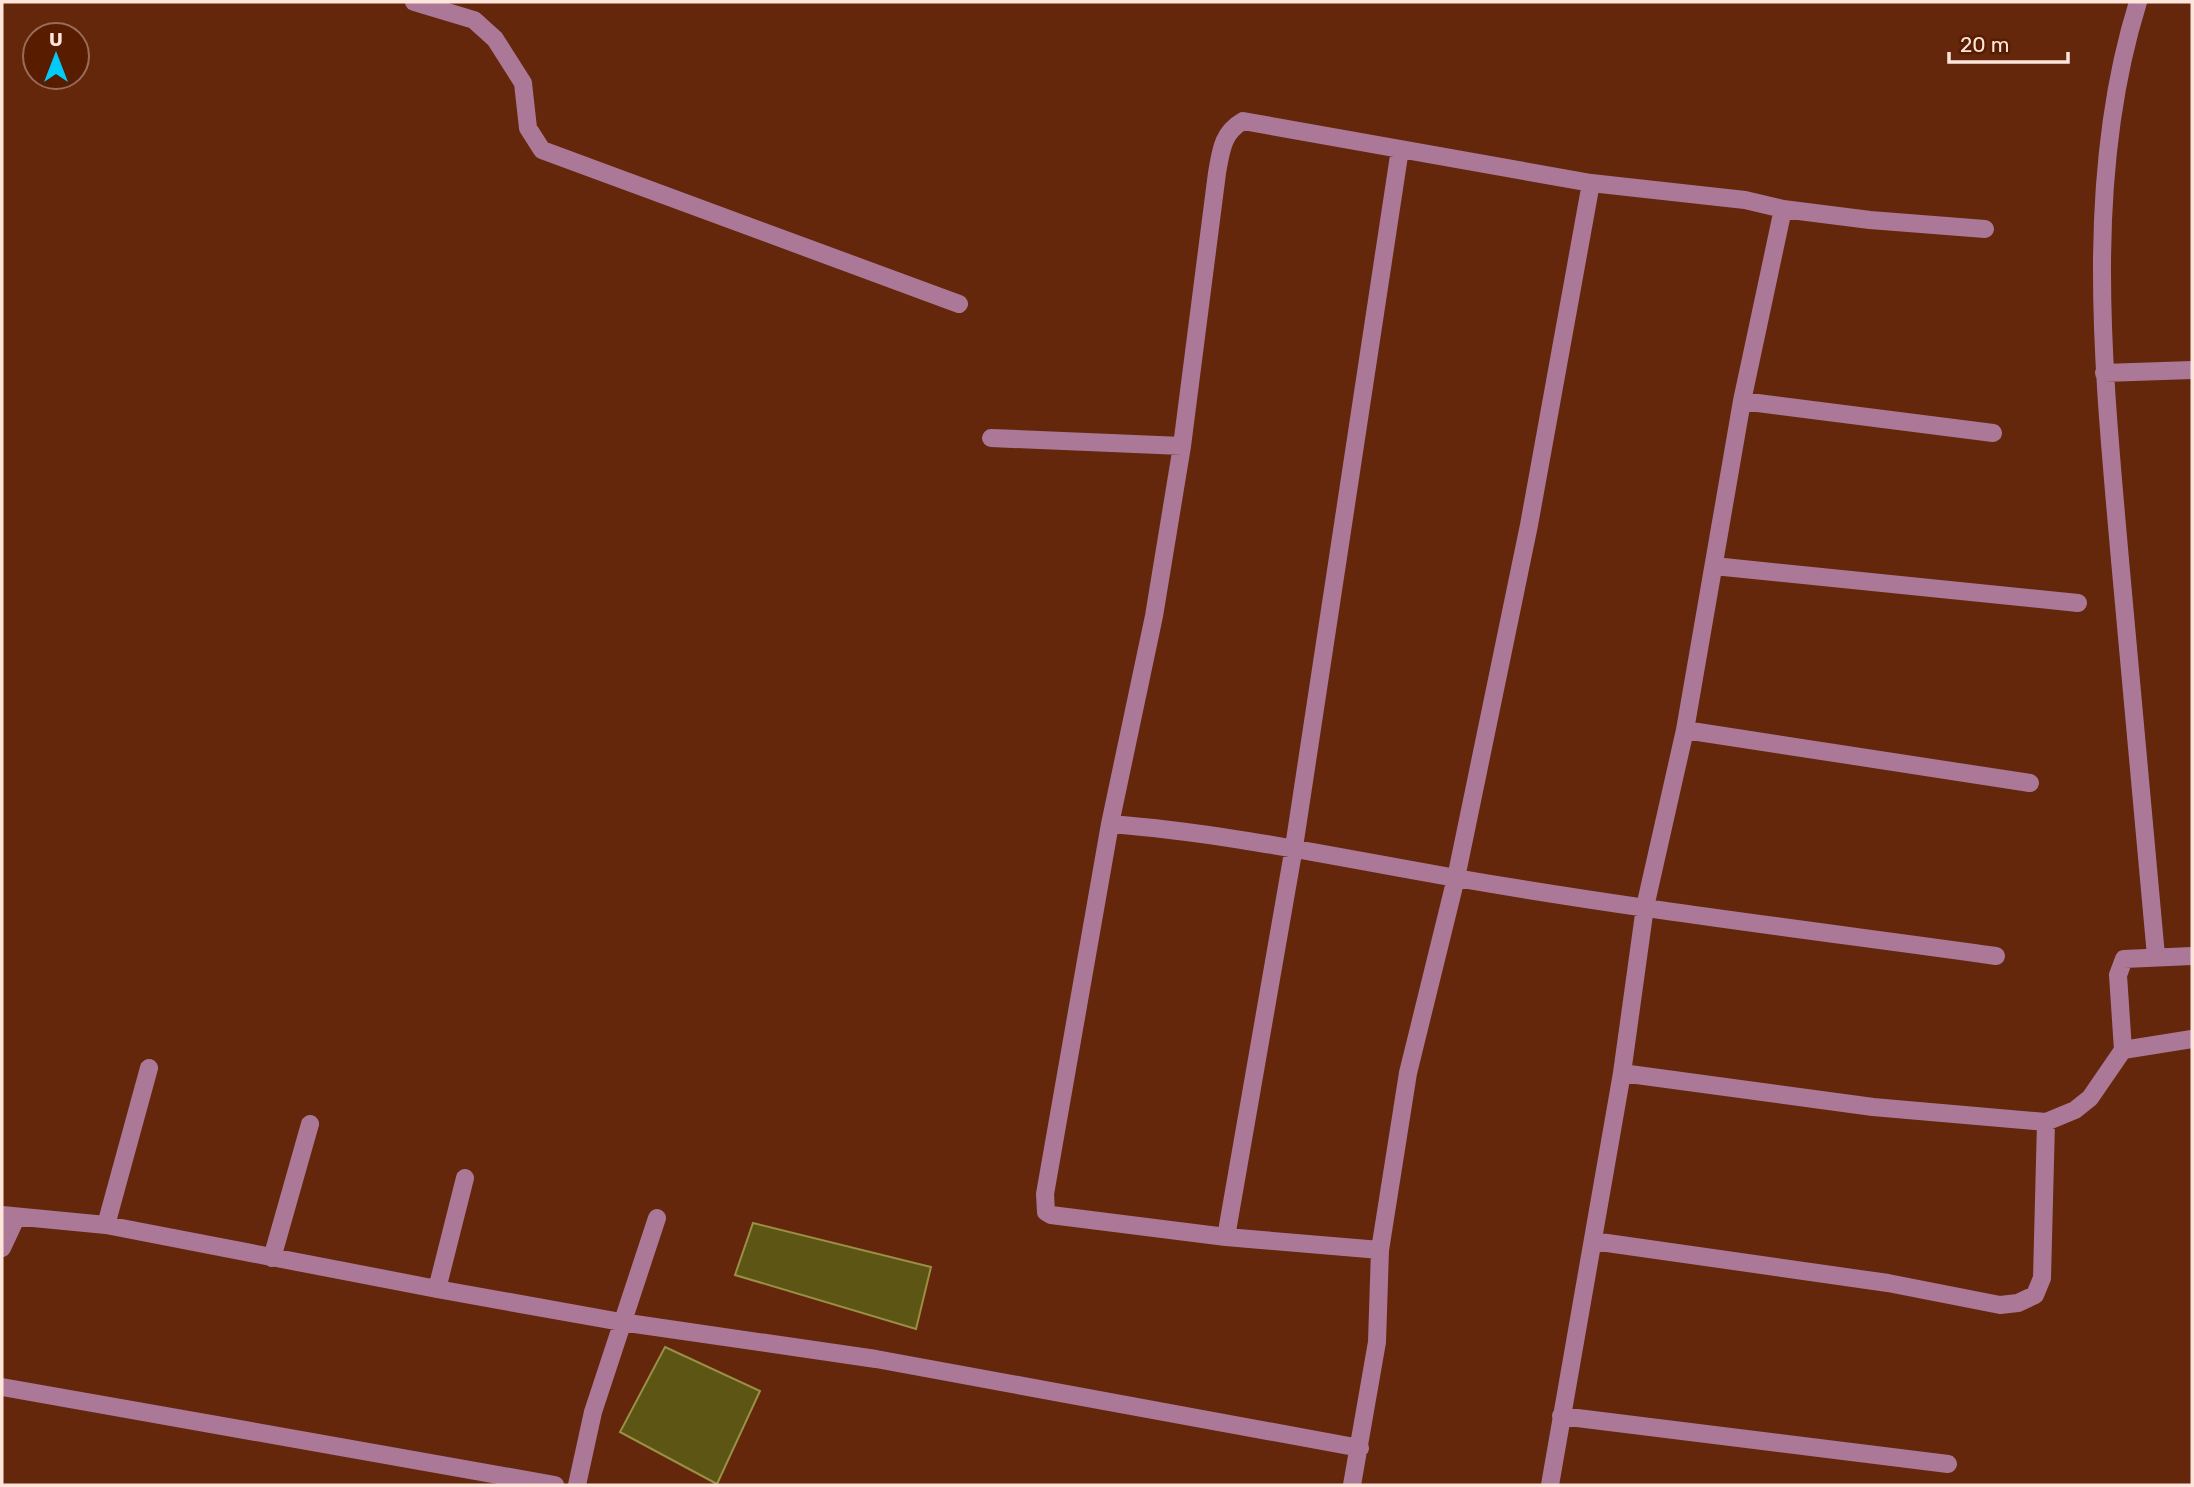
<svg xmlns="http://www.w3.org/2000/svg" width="2194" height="1487" viewBox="0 0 2194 1487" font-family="Rubik,sans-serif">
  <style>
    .building { fill: #5d5513; stroke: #999046; stroke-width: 2 }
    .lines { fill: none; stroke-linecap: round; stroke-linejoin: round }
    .minor { stroke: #ab7997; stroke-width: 18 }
  </style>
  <rect width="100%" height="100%" fill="#64270b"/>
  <path class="building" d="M753 1223 931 1267 916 1329 735 1275Z
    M665 1347 760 1391 717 1484 620 1432Z"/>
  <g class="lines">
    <path class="minor" d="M414 2 474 20 495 39 523 83 528 128 542 150 959 304
      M2138 2C2082 181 2104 375 2120 560 2132 692 2144 824 2156 956
      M1783 209 1870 220 1985 229
      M2104 373 2192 370
      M1742 401 1993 433
      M991 438 1182 446 1154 616 1110 824C1227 833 1340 858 1456 878 1635 909 1816 931 1996 956
      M1182 446 1217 173C1221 151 1222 133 1243 121L1591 183
      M1714 566 2078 603
      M1685 730 2030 783
      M1110 824 1045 1194 1046 1212 1051 1215 1226 1237 1380 1250
      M2123 1050 2118 975 2124 959 2192 956
      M1622 1073 1873 1107 2046 1122 2075 1110 2090 1098 2123 1050 2192 1039
      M2 1215 106 1225 437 1289 621 1322 876 1359 1360 1448
      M106 1225 149 1068
      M1226 1237 1294 847 1400 149
      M1593 1241 1888 1283 2000 1305 2018 1303 2035 1295 2042 1278 2046 1122
      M2 1248 16 1218
      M272 1258 310 1124
      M437 1289 465 1178
      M2 1387 555 1485
      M1561 1416 1948 1464
      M577 1485 593 1412 657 1218
      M1352 1485 1377 1342 1380 1250 1408 1073 1456 878 1529 525 1591 183 1745 200 1783 209 1742 401 1685 730 1645 907 1622 1073 1550 1485"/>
  </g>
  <rect width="2194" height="1487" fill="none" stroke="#fde5dc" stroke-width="7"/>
  <g transform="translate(56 56)"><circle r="33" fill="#581c00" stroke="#9a6c58" stroke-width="2"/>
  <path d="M0-5L12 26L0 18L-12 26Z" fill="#03cbf9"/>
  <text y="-10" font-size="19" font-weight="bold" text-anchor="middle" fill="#fde5dc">U</text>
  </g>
  <path d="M1949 52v10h119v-10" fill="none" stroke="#fde5dc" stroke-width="3.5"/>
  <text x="1960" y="52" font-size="21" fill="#fde5dc" stroke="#581c00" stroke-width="5" paint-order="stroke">20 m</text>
</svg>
